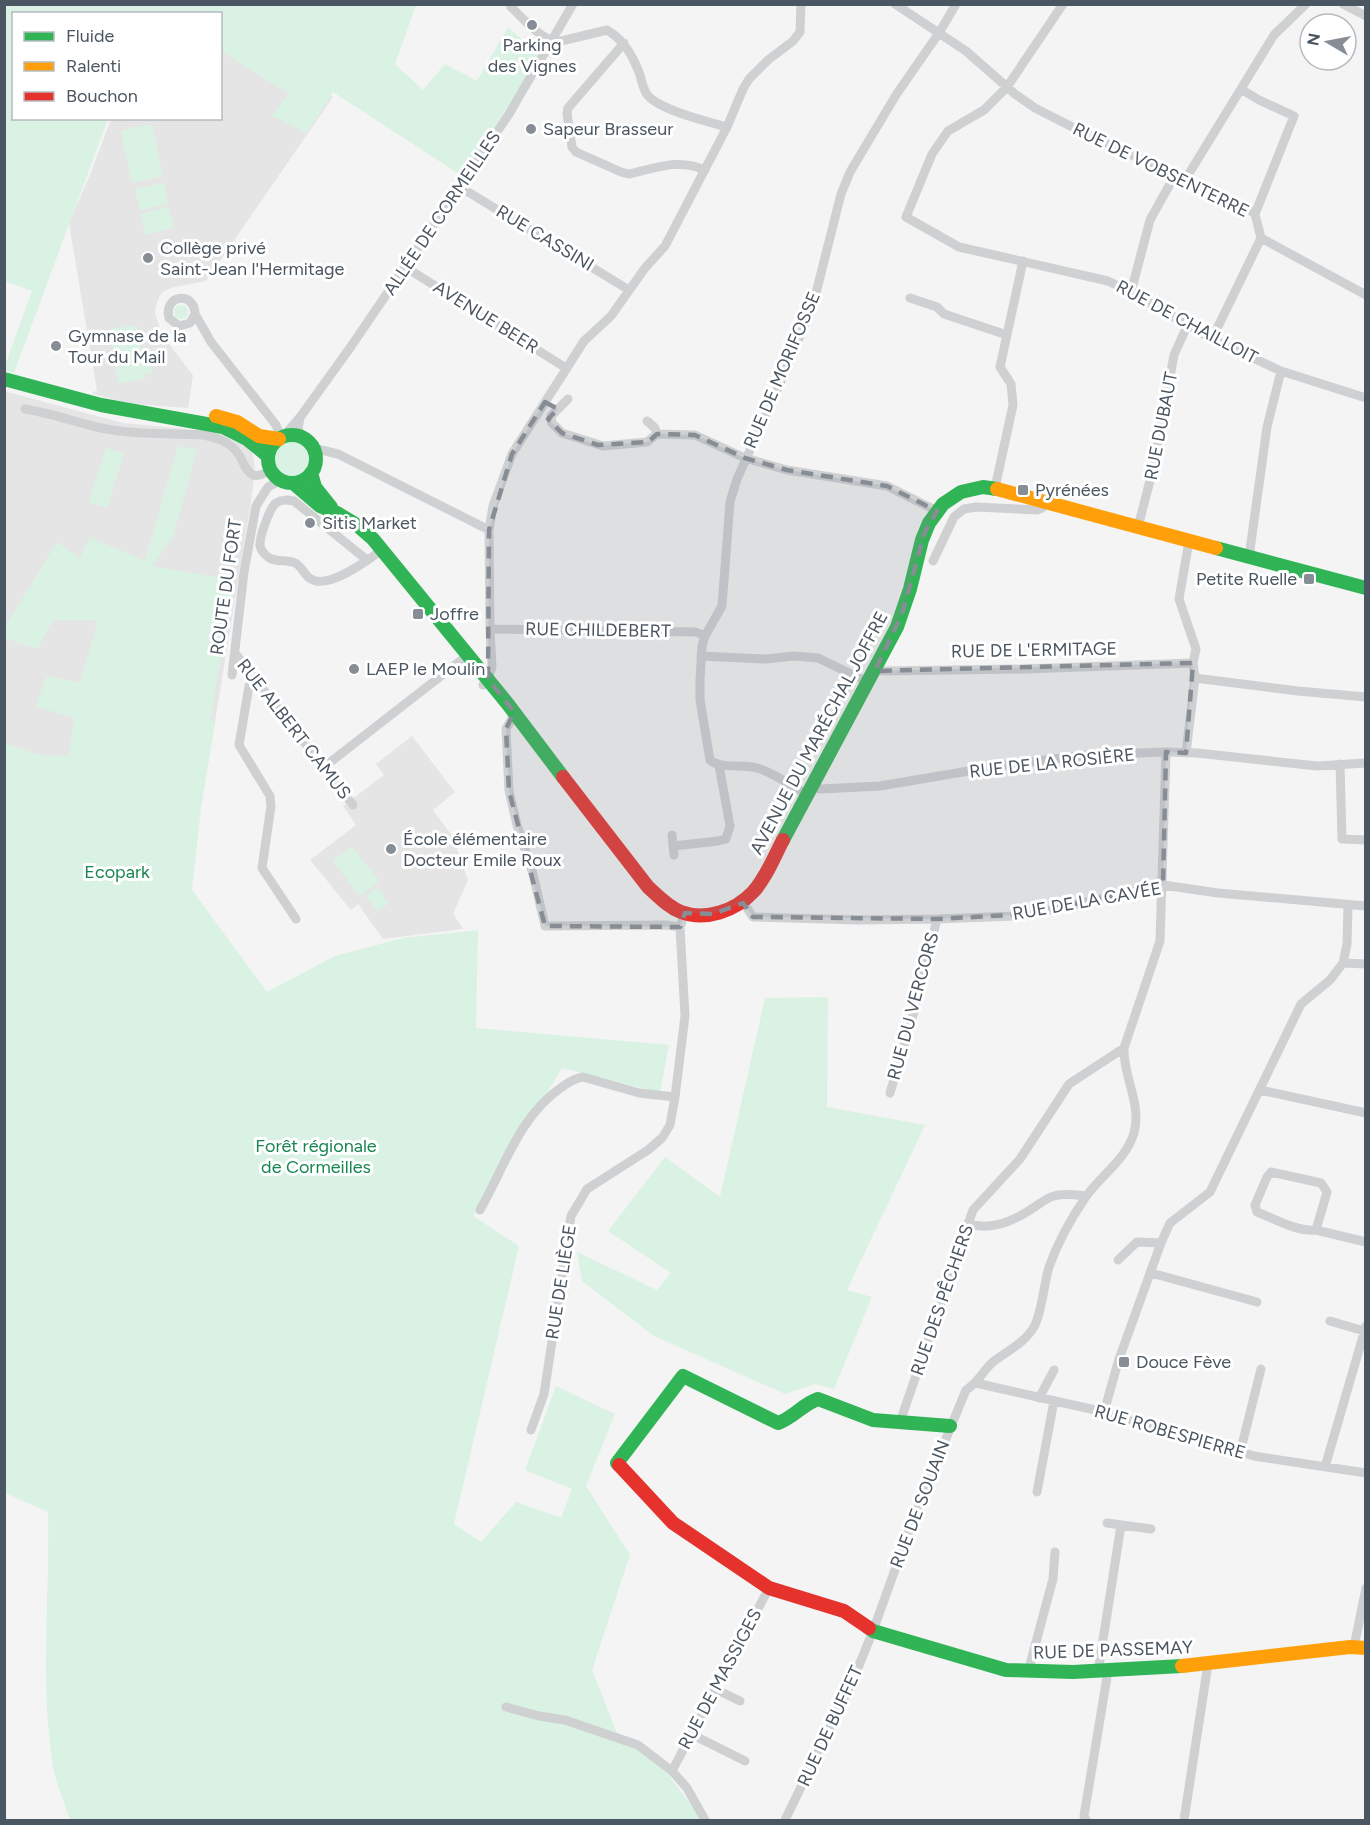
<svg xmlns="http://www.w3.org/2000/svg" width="1370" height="1825" viewBox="0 0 1370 1825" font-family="Figtree,sans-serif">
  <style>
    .education { fill: #e6e5e6 }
    .green { fill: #d9f2e3 }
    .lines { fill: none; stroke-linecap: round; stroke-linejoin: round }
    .street { stroke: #ced0d2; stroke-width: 9 }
    .fast { stroke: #30b455; stroke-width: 14 }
    .slow { stroke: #ff9f0a; stroke-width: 14 }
    .jam { stroke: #e5322d; stroke-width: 14 }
    .marked { fill: #868d94; fill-opacity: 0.2; stroke: #868d94; stroke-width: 4.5; stroke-dasharray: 12 8; stroke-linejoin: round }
    .poi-dot { fill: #868d94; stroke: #fff; stroke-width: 2 }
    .labels { text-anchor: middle; stroke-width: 6; stroke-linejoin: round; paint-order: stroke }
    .poi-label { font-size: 18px; fill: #4a5661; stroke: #fff; text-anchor: start }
    .street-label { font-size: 18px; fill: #4a5661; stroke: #fff }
    .park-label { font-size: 18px; fill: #17864f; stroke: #fff }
  </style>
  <rect width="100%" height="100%" fill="#f4f4f4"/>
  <path class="education" d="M221 23 333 97 206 281 174 287 164 291 159 297 156 306 155 314 163 336 193 375 188 408 132 404 93 394 92 392 97 391 69 223 89 177 111 119 220 118Z
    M4 391 123 423 218 432 235 439 252 450 255 469 251 502 201 807 5 763Z
    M412 736 455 792 433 810 453 837 468 880 453 914 463 929 383 939 358 904 351 910 310 860 356 825 343 806 384 775 376 764Z"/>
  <path class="green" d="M5 5H416L395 64 423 90 445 64 477 81 508 27 540 57 462 176 333 92 307 133 272 116 289 94 221 51 220 14H14V118L108 119 14 373 5 370 4 368 32 291 5 281Z
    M152 124 163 176 132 183 121 131Z
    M164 183 168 204 140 210 135 189Z
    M169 207 174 228 145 235 141 214Z
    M174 312a7 7 0 1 1 14 0a7 7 0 1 1-14 0Z
    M137 325 141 353 149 352 152 373 145 374V379L118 383 110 329Z
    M275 459a17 17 0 1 1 34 0a17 17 0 1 1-34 0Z
    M178 446 197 450 173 537 152 566 234 580 210 721 215 722 201 807 192 890 267 992 335 956 403 938 478 930 476 1028 669 1045 660 1093 562 1068 473 1216 519 1246 454 1524 481 1542 516 1502 561 1518 572 1489 525 1470 556 1386 615 1414 586 1486 630 1555 592 1670 617 1733 664 1769 697 1813 700 1820H70C64 1801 54 1780 52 1759 40 1677 50 1595 48 1512L5 1493 4 743 39 755 69 756 74 718 35 706 47 676 80 683 98 620H53L37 649 5 638 4 629 57 542 80 558 90 537 145 561Z
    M106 448 124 453 107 508 89 502Z
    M352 847 379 881 360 896 333 861Z
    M377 887 389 903 378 912 366 896Z
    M828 997 827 1107 925 1125 847 1290 872 1297 834 1389 815 1384 785 1394 654 1336 582 1281 577 1252 657 1290 671 1273 608 1231 665 1157 720 1197 765 998Z"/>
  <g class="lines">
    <path class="street" d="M510 4 511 7C524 19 539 38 557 42L607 30C624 40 633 56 640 75 641 80 643 87 646 93 655 109 708 122 727 127
      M895 4 966 51 1015 94 1035 108 1086 134 1247 208 1255 214 1261 238 1366 295
      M1063 4 1007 87 984 110 948 131 932 154 906 217 959 247 1108 281 1131 292 1212 339 1281 371 1366 398
      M1343 4 1366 16
      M624 43 568 108 567 114 572 147 576 152 621 172 629 174C656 168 679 158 705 170
      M1241 89 1259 100 1294 116 1255 214
      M1185 180 1274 35 1306 4
      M460 187 629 290
      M405 267 566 368
      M1131 292 1150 220 1175 175
      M910 298 937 307 944 314 1007 335
      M195 314 190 323 179 326 169 318C163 295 194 290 195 314L211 342 276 425 281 437
      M1212 339 1261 238
      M568 399 551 416 552 423 562 433 603 446 647 442 657 434 695 435 745 458 787 470 887 486 937 511
      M25 409C51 413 75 422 101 428 134 435 170 433 203 435 218 438 231 442 239 455 243 461 246 472 253 475 259 477 266 473 271 470
      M300 418 298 428 301 437
      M647 421 655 428 657 434
      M284 436 301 416 352 345 509 114 573 4
      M313 448 338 454 489 530
      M995 488 1013 405 1011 384 1000 367 1023 261
      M1138 527 1153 469 1174 355 1187 326
      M1249 557 1267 427 1281 371
      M367 560 294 501C288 500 282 499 276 503 270 507 259 538 260 546 261 550 264 554 268 557 275 563 286 559 295 563 302 566 304 575 311 579 328 590 368 560 382 550
      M933 561 954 517 964 509 976 507 1037 510 1042 508 1045 501
      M490 629 696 632 705 636
      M235 653 353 805
      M701 656 766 659 794 656 818 658 868 682
      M876 668 883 671 1025 669 1193 663
      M232 675 244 572 256 506 268 487 281 480
      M1195 678 1298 691 1366 697
      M256 680 249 686 239 745 270 796 271 806 262 868 296 919
      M483 685 488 679 492 667 490 629 489 530 493 506 512 454 584 341 611 316 645 268 665 246 727 127 743 89 749 79 768 60 793 41 800 32 801 4
      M515 713 506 729 509 791 517 825 533 874 545 926 666 925 680 927 685 913
      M1186 753 1195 678 1193 663 1196 649 1179 599 1189 541
      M1340 764 1342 839 1366 840
      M324 767 464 658 467 657 472 660
      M812 787 821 789 880 786 1004 765 1086 755 1166 752 1197 753 1317 766 1366 763
      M808 795C793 787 773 772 757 768 742 763 722 770 710 760L700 700V680L702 646 705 636 722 606 730 502 737 479 779 386 813 305 841 194 850 172 896 95 939 33 956 4
      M672 835 674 855
      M673 846 718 841 726 839 730 826 719 765
      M743 902 753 917 857 920 937 919 1014 916 1046 911 1163 885 1218 893 1366 906
      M1343 963 1366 964
      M1260 1090 1366 1113
      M890 1093 912 1019 937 919
      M480 1210C504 1168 520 1115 562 1087 569 1082 575 1078 583 1077L639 1093 675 1097
      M968 1223C991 1232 1014 1221 1033 1208 1040 1204 1046 1198 1054 1196 1064 1193 1076 1195 1086 1196
      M1316 1230 1327 1192 1321 1183 1271 1172 1267 1177 1255 1205 1257 1212C1275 1219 1297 1232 1316 1230L1366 1242
      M1118 1260 1137 1242 1161 1243
      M1151 1273 1257 1302
      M1330 1321 1364 1331
      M976 1383 1104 1412 1254 1456 1366 1473
      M1039 1398 1054 1370
      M1104 1412 1119 1359 1161 1243 1170 1223 1210 1192 1301 1004 1330 980 1343 963 1347 944 1348 906
      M900 1422 973 1210 1020 1159 1069 1084 1124 1048 1160 941 1166 752
      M531 1430 544 1394 571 1216 587 1189 648 1150 662 1138 670 1125 675 1097 685 1016 680 927
      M1240 1453 1261 1369
      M1325 1467 1366 1326
      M1037 1492 1054 1401
      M1107 1523 1151 1529
      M1354 1647 1366 1588
      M1028 1672 1053 1579 1055 1552
      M1098 1672 1121 1525
      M715 1689 740 1701
      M506 1707 539 1716 565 1720 638 1745 672 1771 687 1788 705 1820
      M691 1734 745 1761
      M672 1771 769 1588
      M785 1820 853 1680 873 1631 915 1514 966 1390C980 1381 983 1370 994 1361 1009 1350 1026 1342 1035 1325 1042 1310 1044 1284 1049 1267 1058 1242 1070 1220 1085 1198 1100 1176 1126 1160 1134 1133 1142 1103 1123 1078 1124 1048
      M1086 1820 1084 1816 1108 1671
      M1184 1820 1208 1664"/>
    <path class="fast" d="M4 379 101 405 223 427 247 439 268 456
      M268 459a24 24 0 1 1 48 0a24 24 0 1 1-48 0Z
      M311 473 315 487 331 507
      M293 483 320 506 337 513 357 525 373 539 507 703 563 777
      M1216 548 1366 588
      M783 840 897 627 910 589 922 540 929 523 943 504 961 492 983 487 997 489
      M619 1465 617 1463 683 1376 778 1423C793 1418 803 1404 818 1399L873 1420 950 1426
      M869 1628 873 1631 1006 1670 1073 1672 1182 1666"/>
    <path class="slow" d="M216 416 237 422 259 436 279 439
      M997 489 1216 548
      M1182 1666 1350 1647 1366 1648"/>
    <path class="jam" d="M563 777 648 887C658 896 668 907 681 912 706 921 735 911 753 892 766 878 774 857 783 840
      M619 1465 673 1523 769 1588 844 1611 869 1628"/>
  </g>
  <path class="marked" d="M545 402 558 409 548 419 562 433 598 445 648 442 657 434 695 435 745 458 787 470 887 486 937 511 925 532 902 614 875 671 1193 663 1186 753 1166 752 1163 885 1030 914 937 919 760 917H753L743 903 713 914 685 913 680 927 545 926 509 791 506 729 514 712 488 679 489 530 512 454Z"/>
  <g class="poi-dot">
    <circle cx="532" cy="25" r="6"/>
    <circle cx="531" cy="129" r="6"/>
    <circle cx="148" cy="258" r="6"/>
    <circle cx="56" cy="346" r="6"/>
    <rect x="1017" y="484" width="12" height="12" rx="3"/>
    <circle cx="310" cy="523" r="6"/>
    <rect x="1303" y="573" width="12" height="12" rx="3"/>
    <rect x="412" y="608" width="12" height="12" rx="3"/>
    <circle cx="354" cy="669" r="6"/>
    <circle cx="391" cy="849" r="6"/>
    <rect x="1118" y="1356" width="12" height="12" rx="3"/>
  </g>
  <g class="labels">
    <g class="poi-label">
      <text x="532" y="51" text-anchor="middle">Parking<tspan x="532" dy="21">des Vignes</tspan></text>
      <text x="543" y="135">Sapeur Brasseur</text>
      <text x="160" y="254">Collège privé<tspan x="160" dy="21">Saint-Jean l'Hermitage</tspan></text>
      <text x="68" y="342">Gymnase de la<tspan x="68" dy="21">Tour du Mail</tspan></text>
      <text x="1035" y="496">Pyrénées</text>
      <text x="322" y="529">Sitis Market</text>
      <text x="1297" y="585" text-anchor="end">Petite Ruelle</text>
      <text x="430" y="620">Joffre</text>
      <text x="366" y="675">LAEP le Moulin</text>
      <text x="403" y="845">École élémentaire<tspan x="403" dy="21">Docteur Emile Roux</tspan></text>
      <text x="1136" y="1368">Douce Fève</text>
    </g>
    <g class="street-label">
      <text transform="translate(1161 170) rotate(26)" y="6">RUE DE VOBSENTERRE</text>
      <text transform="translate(442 213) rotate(-56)" y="6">ALLÉE DE CORMEILLES</text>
      <text transform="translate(545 238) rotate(31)" y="6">RUE CASSINI</text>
      <text transform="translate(486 317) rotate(32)" y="6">AVENUE BEER</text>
      <text transform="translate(1187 322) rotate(28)" y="6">RUE DE CHAILLOIT</text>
      <text transform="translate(782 370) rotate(-67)" y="6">RUE DE MORIFOSSE</text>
      <text transform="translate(1161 426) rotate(-79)" y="6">RUE DUBAUT</text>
      <text transform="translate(226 587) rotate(-82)" y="6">ROUTE DU FORT</text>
      <text transform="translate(598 630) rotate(1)" y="6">RUE CHILDEBERT</text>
      <text transform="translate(1034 650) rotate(-1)" y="6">RUE DE L'ERMITAGE</text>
      <text transform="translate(294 729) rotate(52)" y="6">RUE ALBERT CAMUS</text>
      <text transform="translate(819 733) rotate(-62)" y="6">AVENUE DU MARÉCHAL JOFFRE</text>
      <text transform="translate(1052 763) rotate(-6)" y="6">RUE DE LA ROSIÈRE</text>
      <text transform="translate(1087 901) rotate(-10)" y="6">RUE DE LA CAVÉE</text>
      <text transform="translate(913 1006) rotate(-75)" y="6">RUE DU VERCORS</text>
      <text transform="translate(561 1282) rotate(-81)" y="6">RUE DE LIÈGE</text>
      <text transform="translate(942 1300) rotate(-71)" y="6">RUE DES PÊCHERS</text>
      <text transform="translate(1170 1432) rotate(16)" y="6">RUE ROBESPIERRE</text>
      <text transform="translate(920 1504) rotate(-69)" y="6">RUE DE SOUAIN</text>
      <text transform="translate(1113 1650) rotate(-2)" y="6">RUE DE PASSEMAY</text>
      <text transform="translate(720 1679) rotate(-62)" y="6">RUE DE MASSIGES</text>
      <text transform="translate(830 1726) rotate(-65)" y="6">RUE DE BUFFET</text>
    </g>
    <g class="park-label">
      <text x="117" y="878">Ecopark</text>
      <text x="316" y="1152">Forêt régionale<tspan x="316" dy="21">de Cormeilles</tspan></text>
    </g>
  </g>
  <rect width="1370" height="1825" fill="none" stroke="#4a5661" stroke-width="12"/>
  <rect x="12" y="12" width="210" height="108" fill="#ffffff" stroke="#b7bbc0" stroke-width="1.5"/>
  <rect x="24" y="32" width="30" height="9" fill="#30b455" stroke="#b7bbc0" stroke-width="1.5"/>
  <text x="66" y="42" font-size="18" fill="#4a5661">Fluide</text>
  <rect x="24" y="62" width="30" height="9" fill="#ff9f0a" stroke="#b7bbc0" stroke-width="1.5"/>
  <text x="66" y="72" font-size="18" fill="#4a5661">Ralenti</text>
  <rect x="24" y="92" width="30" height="9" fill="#e5322d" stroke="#b7bbc0" stroke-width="1.5"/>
  <text x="66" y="102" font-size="18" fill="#4a5661">Bouchon</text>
  <g transform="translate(1328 42) rotate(280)"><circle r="28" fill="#ffffff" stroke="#b7bbc0" stroke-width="1.5"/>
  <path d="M0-4.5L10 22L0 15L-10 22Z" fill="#868d94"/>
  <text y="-9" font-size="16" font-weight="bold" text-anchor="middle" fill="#4a5661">N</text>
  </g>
</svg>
